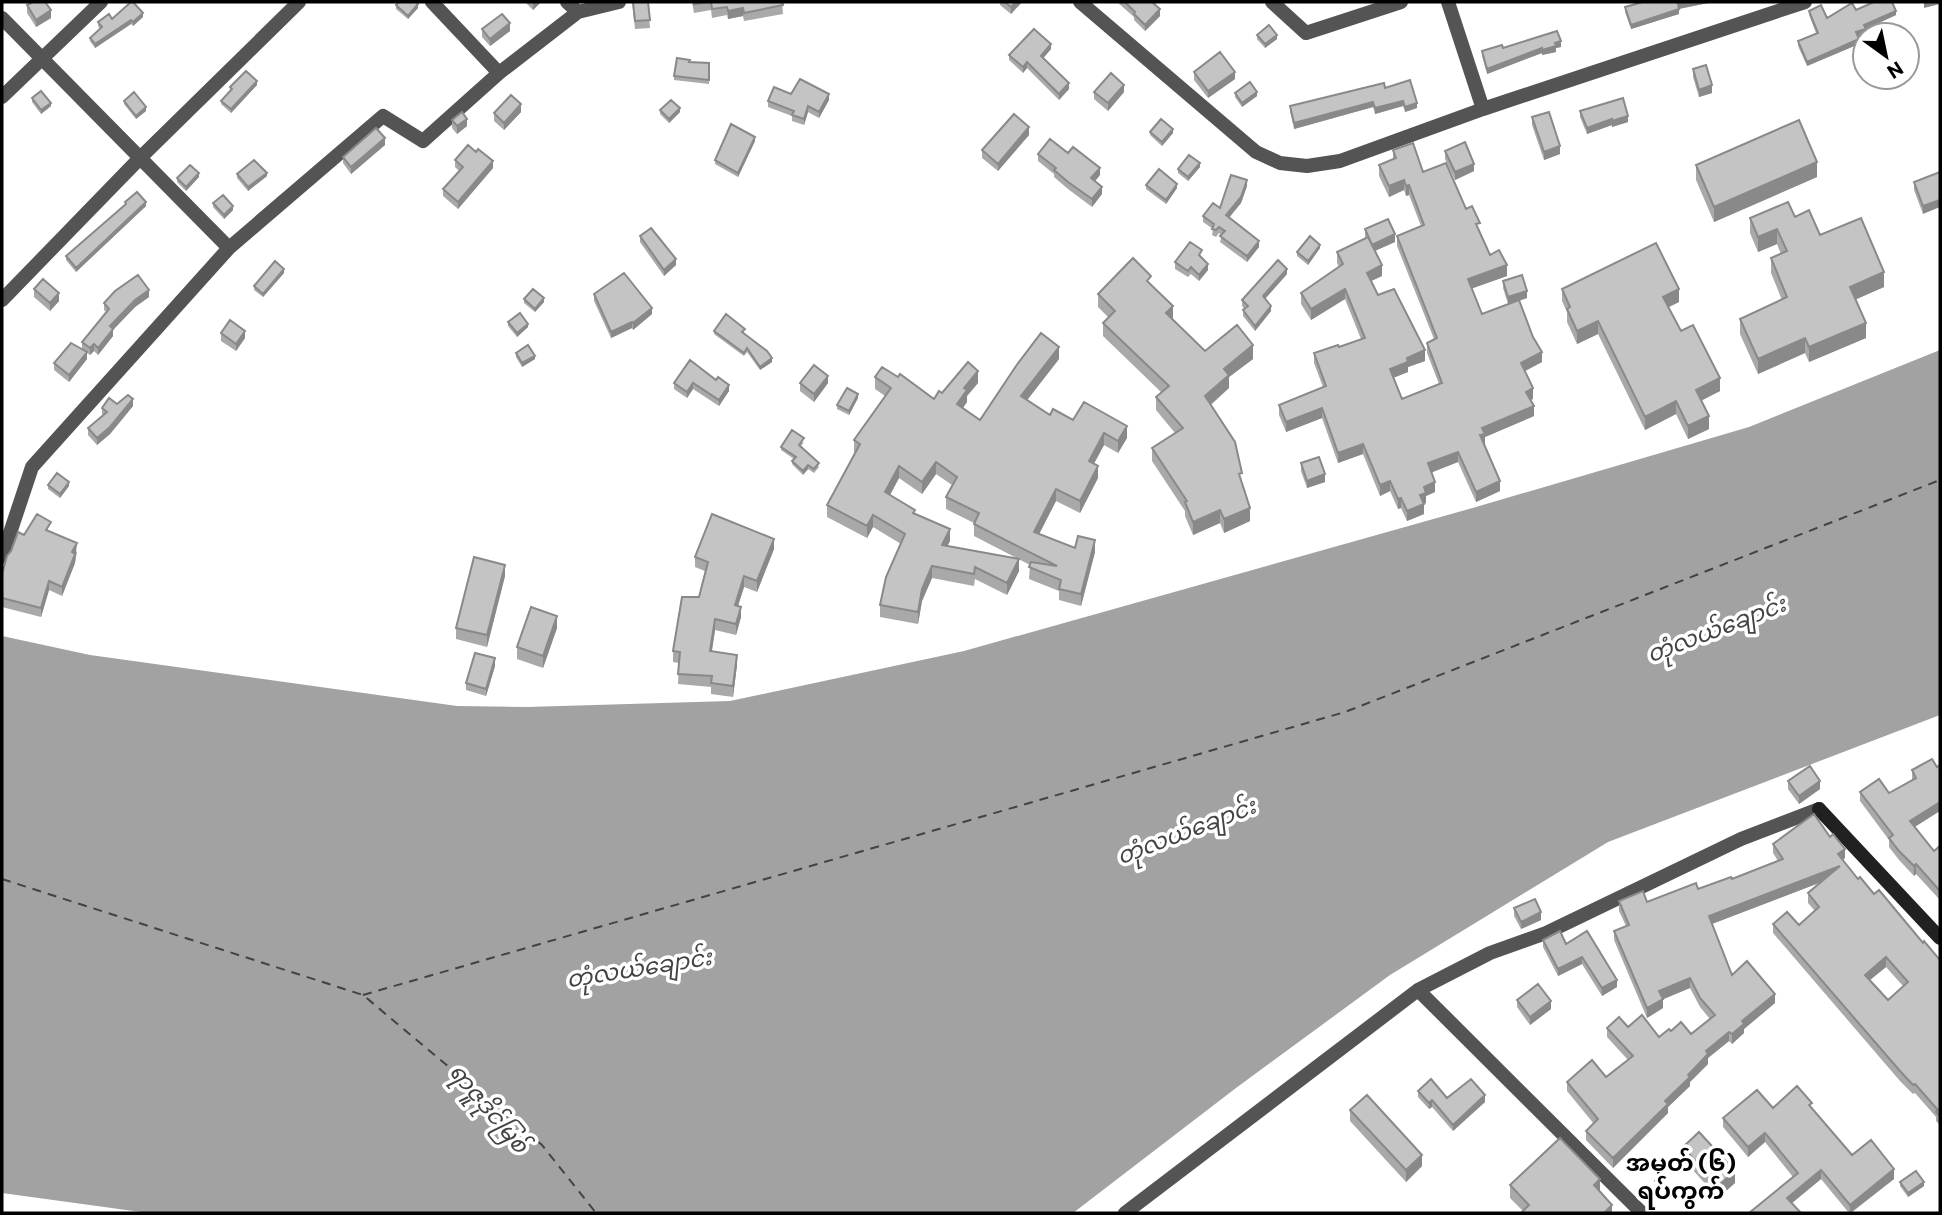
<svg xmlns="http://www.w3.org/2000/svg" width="1942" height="1215" viewBox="0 0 1942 1215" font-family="Commissioner,'Noto Sans Myanmar',sans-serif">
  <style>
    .water { fill: #a2a2a2 }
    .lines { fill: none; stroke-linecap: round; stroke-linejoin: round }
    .ferry { stroke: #434343; stroke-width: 2; stroke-dasharray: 9 7; stroke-linecap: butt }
    .street { stroke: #545454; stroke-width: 14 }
    .secondary { stroke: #212121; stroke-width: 14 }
    .wall { fill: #a9a9a9; fill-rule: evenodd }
    .shaded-wall { fill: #898989 }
    .building { fill: #c4c4c4; stroke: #898989; stroke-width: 2; fill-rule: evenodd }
    .labels { text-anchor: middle; stroke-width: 7; stroke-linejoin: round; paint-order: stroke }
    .water-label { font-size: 23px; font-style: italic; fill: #434343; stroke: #fff }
    .quarter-label { font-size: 24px; font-weight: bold; fill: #000; stroke: #fff }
  </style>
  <rect width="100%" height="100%" fill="#fff"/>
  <path class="water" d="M1940 350V715L1608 842 1390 975 1236 1088 1073 1213H148L2 1193V636L90 655 457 706 527 707 730 701 964 651 1476 507 1749 427Z"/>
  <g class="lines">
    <path class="ferry" d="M2 879 363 995 542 1145 596 1213
      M363 995 1345 712 1940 480"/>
    <path class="street" d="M432 2 499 73
      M567 2 578 12
      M1080 2 1256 152 1280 163 1307 166 1340 161 1483 109
      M1272 2 1306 33 1401 2
      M1448 2 1483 109 1805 2
      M2 18 229 248
      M2 97 101 2
      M2 300 140 158 299 2
      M2 557 32 467 229 248 383 116 423 141 499 73 578 12 619 2
      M1418 990 1642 1213
      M1125 1213 1418 990 1490 953 1546 933 1741 839 1819 809"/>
    <path class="secondary" d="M1819 809 1940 938"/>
  </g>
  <path class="wall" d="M525 2H541L533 10Z
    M632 2H648L650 28 635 29Z
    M692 2H782L783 14 744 21 743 16 728 19 727 15 712 18 711 10 694 13Z
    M1000 2H1022L1011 14 1000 5Z
    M1117 2H1152L1160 16 1145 31 1134 20V17Z
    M1643 2H1713L1679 9V14L1631 29 1625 12V7Z
    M27 5 51 18 36 27 27 13Z
    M396 5 418 8 408 19 396 9Z
    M1856 10 1896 15 1866 29V34L1858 36 1859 44 1807 66 1798 46V41L1816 33 1809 15V11L1827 18Z
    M143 17 133 26 131 24 95 48 90 41V38L100 29 98 26V22L112 19Z
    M482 29 510 31 490 46 482 37Z
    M1257 35 1277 39 1265 48 1257 39Z
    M1561 47 1556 48V52L1542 55V53L1487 74 1482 56V51L1503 48Z
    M1051 49 1043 58 1069 89 1059 100 1027 68 1023 73 1009 60V55Z
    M689 62 709 63V84L674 80V76Z
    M1693 69 1712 93 1699 97 1693 77Z
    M1194 72 1235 79 1208 98 1194 80Z
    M257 85 231 113 221 104V101L230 91V87Z
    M1385 88 1417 108 1405 112 1403 106 1375 114 1373 107 1294 129 1290 111V106Z
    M1094 92H1124L1108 111 1094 99Z
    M1235 93 1257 96 1242 107 1235 97Z
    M791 94 829 100 819 118 808 112 804 125 792 121V116L768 107V101Z
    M32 98 51 106 41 114 32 102Z
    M124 101 146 111 136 119 124 104Z
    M660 110 680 112 669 123 660 114Z
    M1580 111 1628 122 1612 127V125L1587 134 1580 117Z
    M521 112 504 130 494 121V113Z
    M1532 117 1560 154 1544 160 1532 125Z
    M452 120 467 126 457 134 452 128Z
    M1150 132 1173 133 1162 146 1150 135Z
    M1029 135 998 171 982 158V150Z
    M755 141 738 177 715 164V160Z
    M385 145 351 174 343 163V157Z
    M1393 150 1423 172 1466 209 1480 232 1490 255 1507 276 1472 288 1482 314 1508 304 1503 288V281L1527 298 1519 301 1542 362 1525 371 1533 399 1530 400 1534 416 1485 437 1484 444 1500 491 1476 502 1458 462 1431 472 1435 492 1426 496V503L1424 504V514L1407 521 1401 508 1398 509 1390 491 1380 496 1363 454 1338 463 1322 418 1286 432 1279 415V405L1323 387 1314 363V353L1339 347 1361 339 1345 299 1311 320 1301 304V293L1339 267 1337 263V252L1365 238V229L1395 242 1375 251 1382 276 1371 281 1378 295 1425 361 1408 367V372L1393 378 1402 399 1439 384 1427 353V343L1434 339 1397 246V236L1421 226 1409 195 1406 196 1404 190 1389 197 1379 176V165L1393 159Z
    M1445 151 1474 171 1455 180 1445 159Z
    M1068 153 1100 175 1095 181 1102 194 1092 207 1068 189 1054 177V174L1038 161V154Z
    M455 160 493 168 458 209 443 196V189L459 171 455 167Z
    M1696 165 1817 177 1714 222 1696 180Z
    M1200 167 1188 181 1178 173V169Z
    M1940 172 1923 214 1914 190V182Z
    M237 174 267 176 248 191 237 178Z
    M199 177 186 191 177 182V178Z
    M1146 185 1177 188 1166 204 1146 189Z
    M1247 186 1241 203 1229 218 1259 247 1247 262 1220 242 1222 235 1219 233 1216 237 1212 235 1213 229 1203 222V216L1220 208Z
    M125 202 146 206 76 272 66 260V256L125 205Z
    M213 203 233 210 224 219 213 207Z
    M1795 217 1820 235 1884 287 1856 299 1866 338 1809 362 1805 353 1758 374 1740 334V319L1782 300 1771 273V258L1781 254 1777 244 1758 252 1750 233V218Z
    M640 236 676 265 664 276 640 242Z
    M1320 248 1308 265 1297 256V252Z
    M1202 257 1201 258 1208 270 1199 281 1191 274 1188 277 1175 269V262Z
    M284 273 263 297 254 290V286Z
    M1287 274 1265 299 1271 311 1255 331 1243 316V310L1245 309 1242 306V300Z
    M1151 285 1172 319 1205 351 1253 359 1229 377V388L1211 405 1242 483 1250 521 1224 533 1220 523 1193 535 1185 516V511L1152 461V448L1175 433 1156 410V397L1162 393 1103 336V323L1109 318 1098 307V294Z
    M34 289 59 301 50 311 34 297Z
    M1562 289 1679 302 1668 307 1681 331 1720 391 1701 401 1709 429 1688 439 1676 414 1645 430 1598 334 1577 344 1567 322V312L1562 301Z
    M594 294 652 314 633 330 632 328 611 338 594 301Z
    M149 297 135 307 113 330V336L98 355 94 351 90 355 87 353V359L69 382 54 370V363L82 349V342L106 312 104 310V303Z
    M524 299 544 302 535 312 524 303Z
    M508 322 528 327 517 337 508 326Z
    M714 331 745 333 744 334 772 362 760 370 747 352 744 356 714 334Z
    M221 333 245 338 236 351 221 341Z
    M516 353 535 359 522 367 516 357Z
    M1059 359 1027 400 1050 415 1073 420 1127 438 1118 453 1104 445 1094 463 1098 478 1080 513 1056 501 1039 534 1075 548 1095 552 1081 606 1059 600V591L1029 579 1030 565 974 536V523L946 509V497L952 485 936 474 922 494 899 478 890 495 950 541 947 546 1019 571 1007 595 975 579 974 586 932 578 922 601 918 624 880 617V605L901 544 873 527 867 538 827 517V505L855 453 854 452V440L885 396 875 389V377H898L934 399 942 393 978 383 967 396V402L963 408 980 420Z
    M690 360 729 391 719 406 693 389 687 398 674 389V383Z
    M800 383H828L814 402 800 391Z
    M858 398 849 415 837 409V405Z
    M117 404 133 406 110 434 97 445 88 435V428L104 415 102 414V408Z
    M804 442 801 446 819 467 814 473 808 469 803 475 792 464V461L794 459 781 450V447Z
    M1301 463 1325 482 1307 488 1301 471Z
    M48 485 69 486 60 498 48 489Z
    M51 532 77 552 75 563 62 596 49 590 41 617 2 607V574L24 535Z
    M774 549 757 592 744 587 738 606 741 617 736 635 715 630 712 651 737 665 733 697 711 694V687L678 684 679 663 673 662V651L699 597 705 571 695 567V557Z
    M505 576 487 647 456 639V628Z
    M557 628 543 668 517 659V647Z
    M495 666 486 696 466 690V683Z
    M1932 759 1915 827 1934 851 1940 846V900L1916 874 1914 876 1899 860 1889 847V840L1860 801V792L1889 793 1912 780V770Z
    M1788 781 1820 789 1799 804 1788 789Z
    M1773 844 1845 858 1843 860 1858 879 1940 960V1125L1936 1121V1117L1915 1093 1913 1094 1900 1081 1773 933V924L1799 925 1815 911 1808 903V893L1821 882 1712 924 1732 975 1775 1003 1744 1029V1033L1732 1044 1729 1041 1708 1058V1064L1690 1082V1086L1668 1107V1113L1613 1168 1586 1140V1131L1594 1124 1567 1091V1082L1606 1077 1628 1060 1607 1037V1028L1628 1027 1659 1037 1671 1031 1691 1034 1710 1019 1700 1007 1690 988 1663 999V1008L1647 1018 1614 940V931L1626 926 1619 911V901L1647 902 1732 879 1778 861 1773 853ZM1886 967 1903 986 1888 1000 1870 980Z
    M1514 908 1541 920 1521 929 1514 916Z
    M1587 931 1617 987 1602 996 1582 964 1558 976 1543 947V940L1566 944Z
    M1517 1000 1551 1009 1530 1025 1517 1007Z
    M1418 1091 1447 1098 1485 1102 1453 1131 1432 1107 1429 1109 1418 1097Z
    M1773 1108 1812 1109 1852 1155 1894 1179 1851 1213H1849L1821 1179 1792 1203 1749 1213 1793 1177 1765 1142 1748 1157 1723 1127V1118Z
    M1350 1110 1422 1166 1406 1182 1350 1121Z
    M1683 1147 1735 1183 1718 1198 1683 1159Z
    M1900 1182 1924 1186 1908 1197 1900 1186Z
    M1510 1185 1600 1192 1612 1213 1523 1211 1510 1198Z"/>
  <path class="shaded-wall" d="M533 2H541L533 10Z
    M1015 2H1022L1011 14V7Z
    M1689 2H1713L1678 9V4Z
    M1924 2H1940V4L1924 8Z
    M418 4V8L408 19V16Z
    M743 8V16L728 19V11Z
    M1160 9V16L1145 31V25Z
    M1679 9V14L1631 29V25Z
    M51 10V18L36 27V20Z
    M1896 11V15L1866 29V34L1856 37V32L1864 25Z
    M143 13V17L133 26V22Z
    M131 20V24L95 48V44Z
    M510 23V31L490 46V39Z
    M1277 35V39L1265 48V44Z
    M1859 39V44L1807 66V62Z
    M1561 41V47L1556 48V52L1542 55V50Z
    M1051 44V49L1041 61V56Z
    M1542 48V53L1487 74V69Z
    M1027 62V68L1023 73V67Z
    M1235 72V79L1208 98V91Z
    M257 81V85L231 113V109Z
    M1069 83V89L1059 100V94Z
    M1124 85V92L1108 111V103Z
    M1712 85V93L1699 97V90Z
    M1257 92V96L1242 107V103Z
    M829 94V100L819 118V112Z
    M1403 101V106L1375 114V108Z
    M1373 102V107L1294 129V123Z
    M51 103V106L41 114V110Z
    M1417 103V108L1405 112V107Z
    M521 104V112L504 130V123Z
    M808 106V112L804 125V119Z
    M146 107V111L136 119V116Z
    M680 108V112L669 123V119Z
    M1628 116V122L1612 127V121Z
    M467 119V126L457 134V126Z
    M1612 119V125L1587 134V128Z
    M1029 127V135L998 171V164Z
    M1173 129V133L1162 146V142Z
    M755 137V141L738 177V173Z
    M385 138V145L351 174V167Z
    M1560 146V154L1544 160V152Z
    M493 161V168L458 209V202Z
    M1817 162V177L1714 222V207Z
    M1200 163V167L1188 181V177Z
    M1474 164V171L1455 180V172Z
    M1100 168V175L1091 186V178Z
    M199 173V177L186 191V187Z
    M267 173V176L248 191V187Z
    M1247 180V186L1241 203 1226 221V215Z
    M1404 180V190L1389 197V186Z
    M1177 184V188L1166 204V200Z
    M1409 185V195L1406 196V186Z
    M1102 187V194L1092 207V199Z
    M1940 200V207L1923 214V206Z
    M146 202V206L76 272V268Z
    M233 206V210L224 219V215Z
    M1777 229V244L1758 252V237Z
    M1395 234V242L1372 252V245Z
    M1259 241V247L1247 262V256Z
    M1320 245V248L1308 265V261Z
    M676 259V265L664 276V270Z
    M1208 264V270L1199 281V275Z
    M1382 265V276L1367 283V273Z
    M1507 265V276L1468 290V279Z
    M284 269V273L263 297V294Z
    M1287 269V274L1263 301V296Z
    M1884 272V287L1850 302V287Z
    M1345 289V299L1311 320V309Z
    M1679 289V302L1663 310V297Z
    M149 290V297L135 307 113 330V336L98 355V348L110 326 135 300Z
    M1527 291V298L1508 304V297Z
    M59 293V301L50 311V303Z
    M544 298V302L535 312V309Z
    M1173 306V319L1166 326V313Z
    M1271 306V311L1255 331V326Z
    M652 308V314L633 330V323Z
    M1598 321V334L1577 344V331Z
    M632 322V328L611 338V332Z
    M1866 323V338L1809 362V347Z
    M528 324V327L517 337V333Z
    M245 331V338L236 351V344Z
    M1805 338V353L1758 374V359Z
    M94 344V351L90 355V348Z
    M1253 345V359L1229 377V388L1205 409V396L1224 369Z
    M1059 347V359L1021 408V396Z
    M1425 350V361L1408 367V372L1390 379V369L1407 358Z
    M87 352V359L69 382V375Z
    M1542 352V362L1521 373V363Z
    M535 356V359L522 367V363Z
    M772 358V362L760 370V367Z
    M978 371V383L967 396V402L957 416V404L964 388Z
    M828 376V383L814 402V394Z
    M1720 378V391L1696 403V390Z
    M693 383V389L687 398V392Z
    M729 385V391L719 406V400Z
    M1533 388V399L1526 402V392Z
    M858 394V398L849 415V411Z
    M133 399V406L110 434 97 445V438Z
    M1676 401V414L1645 430V417Z
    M1534 406V416L1485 437V444L1480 446V435L1482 428Z
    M1322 408V418L1286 432V422Z
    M1709 416V429L1688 439V426Z
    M1127 426V438L1118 453V441Z
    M1104 433V445L1089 473V461Z
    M1363 444V454L1338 463V453Z
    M1458 452V462L1428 474V463Z
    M936 462V474L922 494V482Z
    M808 465V469L803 475V471Z
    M899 466V478L885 504V492Z
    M1098 466V478L1080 513V501Z
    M1325 474V482L1307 488V481Z
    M1390 481V491L1380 496V485Z
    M1500 481V491L1476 502V492Z
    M69 482V486L60 498V494Z
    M1435 482V492L1426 496V503L1424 504V514L1407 521V511L1420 495 1424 487Z
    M1056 489V501L1034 544V532Z
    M1401 498V508L1398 509V499Z
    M1250 508V521L1224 533V519Z
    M1220 510V523L1193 535V522Z
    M873 515V527L867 538V526Z
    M950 529V541L942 557V545Z
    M774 539V549L757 592V581Z
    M1095 540V552L1081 606V594Z
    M77 543 75 563 62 596V587L72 552Z
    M1019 559V571L1007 595V583Z
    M505 565V576L487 647V635Z
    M932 566V578L922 601 918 624V612L922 589Z
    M744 576V587L735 615V605Z
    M49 581V590L41 617V608Z
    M741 607V617L736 635V624Z
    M557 616V628L543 668V656Z
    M715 619V630L710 662V651Z
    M737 655V665L733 697V686Z
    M495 658V666L486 696V689Z
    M1820 781V789L1799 804V796Z
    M1940 802V811L1910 830V821Z
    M1845 849V858L1838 863V854Z
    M1916 864V874L1914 876V866Z
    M1840 866V875L1709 925V916Z
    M1541 912V920L1521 929V922Z
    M1582 957V964L1558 976V969Z
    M1886 957V967L1865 984V975Z
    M1690 978V988L1659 1001V991Z
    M1617 980V987L1602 996V988Z
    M1775 994V1003L1744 1029V1033L1732 1044V1034L1742 1021Z
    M1663 999V1008L1647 1018V1008Z
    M1551 1001V1009L1530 1025V1017Z
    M1729 1032V1041L1708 1058V1064L1690 1082V1086L1668 1107V1113L1613 1168V1158L1688 1075 1706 1051Z
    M1485 1095V1102L1453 1131V1125Z
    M1432 1100V1107L1429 1109V1103Z
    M1765 1133V1142L1748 1157V1147Z
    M1422 1155V1166L1406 1182V1170Z
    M1894 1169V1179L1850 1213V1205Z
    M1821 1170V1179L1787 1207V1198Z
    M1735 1171V1183L1718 1198V1186Z
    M1600 1179V1192L1594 1185Z
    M1924 1182V1186L1908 1197V1193Z
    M1612 1205V1213H1604Z"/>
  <path class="building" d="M33 2H45L51 10 36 20 27 5Z
    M131 2H133L143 13 133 22 131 20 95 44 90 38 102 27 98 22 109 14 112 19Z
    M399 2H416L418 4 408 16 396 5Z
    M633 2H648L650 20 635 21Z
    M694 2H709L694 4Z
    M711 2H782L783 5 744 13 743 8 728 11 727 7 712 9Z
    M1005 2H1015L1011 7Z
    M1125 2H1152L1160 9 1145 25 1134 14 1135 12Z
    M1643 2H1689L1678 4 1679 9 1631 25 1625 7Z
    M1874 2H1892L1896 11 1864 25 1866 29 1856 32 1859 39 1807 62 1798 41 1818 33 1809 11 1821 5 1827 18 1852 3 1856 10Z
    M502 14 510 23 490 39 482 29Z
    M1269 25 1277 35 1265 44 1257 35Z
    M1034 29 1051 44 1041 56 1069 83 1059 94 1027 62 1023 67 1009 55Z
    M1557 31 1561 41 1555 43 1556 46 1542 50V48L1487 69 1482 51 1502 45 1503 48Z
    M1220 52 1235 72 1208 91 1194 72Z
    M677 58 690 60 689 62 709 63V80L674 76Z
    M1706 65 1712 85 1699 90 1693 69Z
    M246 71 257 81 231 109 221 101 232 89 230 87Z
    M1111 73 1124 85 1108 103 1094 92Z
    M800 79 829 94 819 112 808 106 804 119 792 115 794 111 768 101 774 87 791 94Z
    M1410 80 1417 103 1405 107 1403 101 1375 108 1373 102 1294 123 1290 106 1384 83 1385 88Z
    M1250 82 1257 92 1242 103 1235 93Z
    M41 91 51 103 41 110 32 98Z
    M134 92 146 107 136 116 124 101Z
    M511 95 521 104 504 123 494 113Z
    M1623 98 1628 116 1612 121V119L1587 128 1580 111Z
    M671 100 680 108 669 119 660 110Z
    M462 112 467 119 457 126 452 120Z
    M1549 112 1560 146 1544 152 1532 117Z
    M1014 114 1029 127 998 164 982 150Z
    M1161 119 1173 129 1162 142 1150 132Z
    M1799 120 1817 162 1714 207 1696 165Z
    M731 124 755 137 738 173 715 160Z
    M376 128 385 138 351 167 343 157Z
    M1050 139 1068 153 1073 147 1100 168 1091 178 1102 187 1092 199 1068 182 1054 170 1056 168 1038 154Z
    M1465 142 1474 164 1455 172 1445 151Z
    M1413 143 1423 172 1446 163 1466 209 1472 206 1480 223 1476 224 1490 255 1499 250 1507 265 1468 279 1482 314 1519 300 1533 337 1542 352 1521 363 1533 388 1526 392 1534 406 1482 428 1485 434 1480 435 1500 481 1476 492 1458 452 1428 463 1435 482 1424 487 1426 493 1420 495 1424 504 1407 511 1401 498 1398 499 1390 481 1380 485 1363 444 1338 453 1322 408 1286 422 1279 405 1326 386 1314 353 1338 345 1339 347 1365 338 1345 289 1311 309 1301 293 1343 264 1337 252 1368 237 1382 265 1367 273 1378 295 1394 289 1425 350 1407 358 1408 362 1390 369 1402 399 1442 383 1427 343 1437 338 1397 236 1424 225 1409 185 1406 186 1404 180 1389 186 1379 165 1396 158 1393 150Z
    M468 145 476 152 478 149 493 161 458 202 443 189 463 167 455 160Z
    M1189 155 1200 163 1188 177 1178 169Z
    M254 160 267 173 248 187 237 174Z
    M190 165 199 173 186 187 177 178Z
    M1159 169 1177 184 1166 200 1146 185Z
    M1940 172V200L1923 206 1914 182Z
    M1231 175 1247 180 1241 197 1226 215 1259 241 1247 256 1220 236 1225 231 1219 227 1216 230 1212 229 1214 224 1203 216 1213 203 1220 208Z
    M137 192 146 202 76 268 66 256 126 204 125 202Z
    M223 195 233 206 224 215 213 203Z
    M1788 202 1795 217 1809 210 1820 235 1861 218 1884 272 1850 287 1866 323 1809 347 1805 338 1758 359 1740 319 1787 297 1771 258 1787 251 1777 229 1758 237 1750 218Z
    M1388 219 1395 234 1372 245 1365 229Z
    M651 228 676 259 664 270 640 236Z
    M1310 236 1320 245 1308 261 1297 252Z
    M1190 242 1202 250 1199 255 1208 264 1199 275 1191 267 1188 271 1175 262Z
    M1656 243 1679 289 1663 297 1681 331 1693 325 1720 378 1696 390 1709 416 1688 426 1676 401 1645 417 1598 321 1577 331 1567 309 1570 307 1562 289Z
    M1133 258 1151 276 1147 281 1173 306 1166 313 1205 351 1237 325 1253 345 1224 369 1229 375 1205 396 1235 442 1242 473 1239 474 1250 508 1224 519 1220 510 1193 522 1185 502 1187 501 1152 448 1183 428 1156 397 1169 386 1103 323 1115 311 1098 294Z
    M1278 260 1287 269 1263 296 1271 306 1255 326 1243 310 1248 306 1242 300Z
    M275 261 284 269 263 294 254 286Z
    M624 273 652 308 633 323 632 322 611 332 594 294Z
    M138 275 149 290 135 300 110 326 113 329 98 348 94 344 90 348 82 342 109 309 104 303 115 291Z
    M1522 275 1527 291 1508 297 1503 281Z
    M43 279 59 293 50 303 34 289Z
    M533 289 544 298 535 309 524 299Z
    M520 313 528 324 517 333 508 322Z
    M726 314 745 329 742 332 767 351 772 358 760 367 747 348 744 353 714 331Z
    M230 320 245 331 236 344 221 333Z
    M1041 333 1059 347 1021 396 1050 415 1053 409 1073 420 1084 402 1127 426 1118 441 1104 433 1089 461 1098 466 1080 501 1056 489 1034 532 1075 548 1078 536 1095 540 1081 594 1059 589 1061 580 1029 567 1031 562 1057 566 974 524 979 513 946 497 957 477 936 462 922 482 899 466 885 492 915 510 913 513 950 529 942 545 1019 559 1007 583 975 567 974 574 932 566 922 589 918 612 880 605 886 577 905 534 873 515 867 526 827 505 860 444 854 440 891 388 875 377 882 367 898 377 900 374 934 399 939 391 942 393 968 362 978 371 964 388 967 390 957 404 980 420 1016 366Z
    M71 343 87 352 69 375 54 363Z
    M528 345 535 356 522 363 516 353Z
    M690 360 716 380 718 377 729 385 719 400 693 383 687 392 674 383Z
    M814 365 828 376 814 394 800 383Z
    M847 388 858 394 849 411 837 405Z
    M128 395 133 399 110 427 97 438 88 428 107 412 102 408 109 398 117 404Z
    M792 430 804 438 799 445 819 463 814 469 808 465 803 471 792 461 796 457 781 447Z
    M1319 457 1325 474 1307 481 1301 463Z
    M57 473 69 482 60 494 48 485Z
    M37 514 51 522 46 530 77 543 72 552 75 554 62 587 49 581 41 608 2 598V574L7 556 11 551 18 532 24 535Z
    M712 514 774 539 757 581 744 576 735 605 741 607 736 624 715 619 710 651 737 655 733 686 711 683 712 676 678 674 680 652 673 651 682 597H699L708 562 695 557Z
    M474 557 505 565 487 635 456 628Z
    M531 607 557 616 543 656 517 647Z
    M475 653 495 658 486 689 466 683Z
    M1932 759 1937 767 1940 765V802L1910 821 1934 851 1940 846V891L1916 864 1914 866 1899 851 1889 838 1893 835 1860 792 1879 779 1889 793 1916 778 1912 770Z
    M1810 766 1820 781 1799 796 1788 781Z
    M1814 814 1830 837 1833 834 1845 849 1838 854 1858 879 1860 877 1874 894 1879 890 1923 943 1924 941 1940 960V1116L1936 1112 1938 1110 1915 1084 1913 1085 1900 1071 1773 924 1787 912 1799 925 1819 907 1808 893 1840 866 1709 916 1732 975 1747 961 1775 994 1742 1021 1744 1024 1732 1034 1729 1032 1706 1051 1708 1054 1688 1075 1690 1077 1665 1101 1668 1104 1613 1158 1586 1131 1598 1119 1567 1082 1592 1060 1606 1077 1633 1056 1607 1028 1619 1017 1628 1027 1642 1015 1659 1037 1669 1029 1671 1031 1681 1022 1691 1034 1715 1015 1700 998 1690 978 1659 991 1663 999 1647 1008 1614 931 1629 925 1619 901 1643 891 1647 902 1696 883 1698 889 1731 877 1732 879 1783 859 1773 844ZM1886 957 1908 982 1888 1000 1865 975Z
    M1535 899 1541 912 1521 922 1514 908Z
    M1560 931 1566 944 1587 931 1617 980 1602 988 1582 957 1558 969 1543 940Z
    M1538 984 1551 1001 1530 1017 1517 1000Z
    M1431 1079 1447 1098 1471 1079 1485 1095 1453 1125 1432 1100 1429 1103 1418 1091Z
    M1797 1086 1812 1103 1809 1105 1852 1155 1871 1140 1894 1169 1850 1205 1821 1170 1787 1198 1801 1213H1749L1798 1173 1765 1133 1748 1147 1723 1118 1757 1090 1773 1108Z
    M1367 1095 1422 1155 1406 1170 1350 1110Z
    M1699 1132 1735 1171 1718 1186 1683 1147Z
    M1560 1138 1600 1179 1594 1185 1612 1205 1604 1213H1521L1529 1205 1510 1185Z
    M1916 1171 1924 1182 1908 1193 1900 1182Z"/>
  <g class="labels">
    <g class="water-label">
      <text transform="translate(1716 629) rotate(-21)" y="8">တုံလယ်ချောင်း</text>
      <text transform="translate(1186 831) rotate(-21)" y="8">တုံလယ်ချောင်း</text>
      <text transform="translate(639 968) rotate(-9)" y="8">တုံလယ်ချောင်း</text>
      <text transform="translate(489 1108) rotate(50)" y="8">ရာဇူဒိုင်မြစ်</text>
    </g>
    <g class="quarter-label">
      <text x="1681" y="1171">အမှတ် (၆)<tspan x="1681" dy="28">ရပ်ကွက်</tspan></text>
    </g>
  </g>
  <rect width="1942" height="1215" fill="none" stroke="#000000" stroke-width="7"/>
  <g transform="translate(1886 56) rotate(147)"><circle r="33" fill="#ffffff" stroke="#999999" stroke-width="2"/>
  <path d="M0-5L12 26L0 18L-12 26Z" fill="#000000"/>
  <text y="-10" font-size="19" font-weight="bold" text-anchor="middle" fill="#000000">N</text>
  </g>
</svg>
